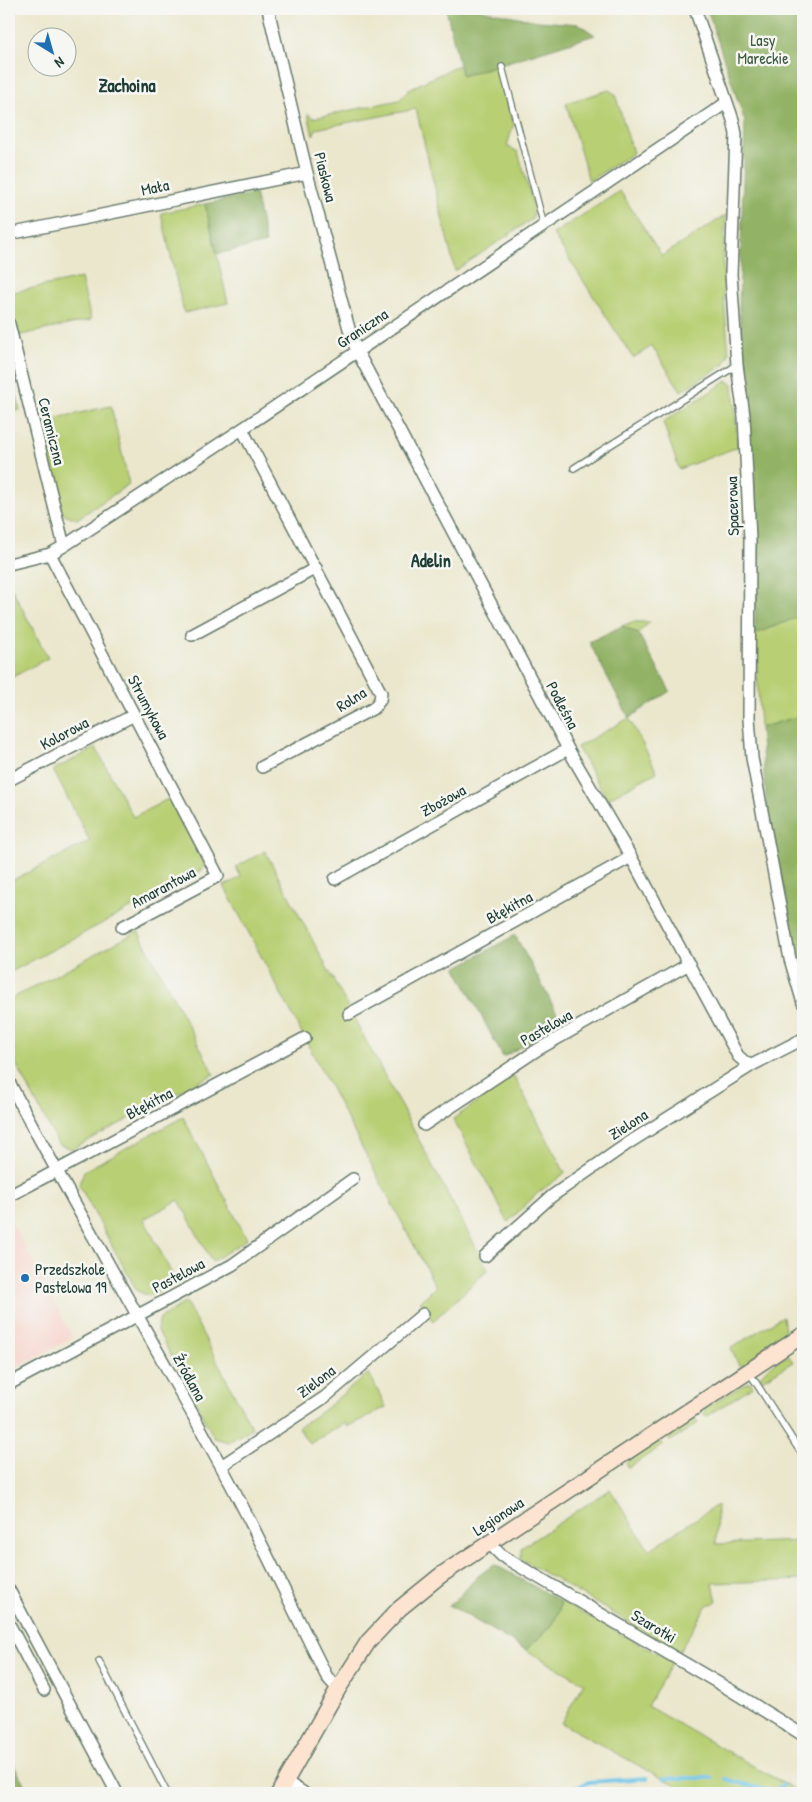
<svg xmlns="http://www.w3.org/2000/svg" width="812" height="1802" viewBox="0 0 812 1802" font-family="'Patrick Hand',sans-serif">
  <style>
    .built { fill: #f7d1c8 }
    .green { fill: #b8cf73; stroke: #6c8654 }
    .forest { fill: #92b265; stroke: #58784c }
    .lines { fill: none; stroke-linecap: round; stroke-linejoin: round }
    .stream { stroke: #6ac3e7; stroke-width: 4 }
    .lane-casing { stroke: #66786a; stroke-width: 8 }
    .street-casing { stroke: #66786a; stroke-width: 14 }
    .secondary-casing { stroke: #66786a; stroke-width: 18 }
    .lane { stroke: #fff; stroke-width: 5.5 }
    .street { stroke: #fff; stroke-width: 11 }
    .secondary { stroke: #fde4d1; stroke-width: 15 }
    .poi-dot { fill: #1f6fb2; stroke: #f6f6f2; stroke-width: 2 }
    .labels { text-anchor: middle; stroke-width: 5; stroke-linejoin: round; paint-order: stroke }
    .park-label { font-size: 16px; fill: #3e5a41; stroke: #f6f6f2 }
    .street-label { font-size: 16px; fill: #1f3d34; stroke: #f6f6f2 }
    .poi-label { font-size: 16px; fill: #1f3d34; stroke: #f6f6f2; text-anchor: start }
    .neighbourhood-label { font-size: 18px; font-weight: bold; fill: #1f3d34; stroke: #f6f6f2 }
  </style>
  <rect width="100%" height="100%" fill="#f6f6f2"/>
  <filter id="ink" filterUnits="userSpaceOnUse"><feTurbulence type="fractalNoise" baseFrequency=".02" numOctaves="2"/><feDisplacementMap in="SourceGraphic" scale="10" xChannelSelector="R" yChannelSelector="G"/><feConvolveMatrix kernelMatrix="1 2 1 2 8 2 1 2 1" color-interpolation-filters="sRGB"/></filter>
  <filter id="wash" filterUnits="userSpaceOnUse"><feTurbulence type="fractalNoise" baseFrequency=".0096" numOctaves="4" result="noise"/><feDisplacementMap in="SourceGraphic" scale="20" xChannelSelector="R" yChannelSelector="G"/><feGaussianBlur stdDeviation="1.12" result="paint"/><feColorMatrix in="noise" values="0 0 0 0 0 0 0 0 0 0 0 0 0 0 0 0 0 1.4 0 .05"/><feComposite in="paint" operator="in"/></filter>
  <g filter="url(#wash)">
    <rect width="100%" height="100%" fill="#ebe7cd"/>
    <path class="built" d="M9 1217 73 1338 9 1372Z"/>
    <path class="green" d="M459 65 462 76 496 65 514 123 507 146 518 152 535 210 532 219 455 271 416 109 316 129 313 136 308 114 314 118 399 100 411 88Z
      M609 90 615 94 633 153 589 181 566 103Z
      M620 191 662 256 726 215 723 258 724 299 729 354 724 365 681 391 652 346 633 358 553 234Z
      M205 204 228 303 184 313 161 213Z
      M81 278 91 320 16 336 9 301V293Z
      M9 359 20 410 9 412Z
      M727 381 733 384 738 447 679 469 663 422Z
      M111 406 129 484 77 519 62 513 43 421Z
      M9 585H10L48 658 9 679Z
      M803 615V715L760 728 755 634Z
      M632 622H650L638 633 622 626Z
      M629 718 657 772 607 799 577 747Z
      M96 748 133 817 172 797 206 861 202 870 9 973V878L11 881 90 841 53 770Z
      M265 851 488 1270 433 1321 420 1301 436 1287 224 886 241 877 236 867Z
      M138 931 214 1074 72 1149 58 1144 9 1050V1000Z
      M514 1076 565 1173 538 1193 508 1222 453 1119Z
      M183 1117 247 1239 212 1262 179 1200 144 1219 176 1282 149 1296 137 1291 79 1185 84 1171Z
      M186 1302 252 1428 229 1442 214 1438 157 1329 160 1318Z
      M783 1316 785 1331C779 1344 753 1364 739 1366L731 1348Z
      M789 1356 793 1362 762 1380 760 1377C766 1367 778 1359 789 1356Z
      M369 1373 386 1407 347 1427 345 1423 309 1444 298 1427 317 1415Z
      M748 1382 751 1383 753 1386 706 1417 704 1413 706 1407Z
      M689 1419H695L698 1423 670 1441 667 1436 668 1433Z
      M656 1442H661L663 1445 628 1468 626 1463 629 1460Z
      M610 1489 649 1550 717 1505 716 1544 803 1541V1580L713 1583 717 1602 707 1605 679 1652 521 1559V1548Z
      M560 1601 673 1662 647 1706 801 1793H689L561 1723 584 1683 526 1650C540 1637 561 1621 560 1601Z"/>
    <path class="forest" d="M446 9H477L538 21 579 24 595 35 462 76Z
      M707 9H803V615L755 634 758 535 739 309 745 122Z
      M255 193 266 243 217 254 205 204Z
      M622 626 638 633 670 691 629 718 589 642Z
      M803 715V980L767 809 760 728Z
      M515 935 563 1024 503 1057 456 968Z
      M494 1564 560 1601C561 1621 540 1636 526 1650L449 1605 460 1596 477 1577Z
      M9 1756 29 1793H9Z"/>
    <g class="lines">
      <path class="stream" d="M664 1778H713
        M726 1779 771 1792 783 1785
        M564 1793 589 1782 647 1778"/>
    </g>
  </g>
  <g filter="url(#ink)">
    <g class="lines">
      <g class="lane-casing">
        <path id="lane" d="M502 67 544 226
          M574 468 737 365
          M749 1372 803 1456
          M99 1661 167 1793"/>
      </g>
      <g class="street-casing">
        <path id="street" d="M268 9 307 173 351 336 357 351 568 749 631 857 738 1056 746 1063 752 1065
          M695 9 733 120 736 134 731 274 737 365 744 416 750 539 749 718 752 758 790 959 803 1003
          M9 234 307 173
          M9 324 64 546
          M242 429 381 693 380 700 374 708 262 767
          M50 554 218 876 122 927
          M9 564 50 554 64 546 242 429 726 103
          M192 635 316 568
          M9 780 134 715
          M335 879 568 749
          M349 1014 631 857
          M9 1082C77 1211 150 1336 220 1464 258 1533 291 1606 327 1677L338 1689
          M424 1125 537 1050 689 964
          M9 1196 305 1038
          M485 1256 552 1196 630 1142 752 1065 803 1039
          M9 1384 232 1265 353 1179
          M221 1466 325 1397 423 1314
          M489 1543 502 1556 732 1691 803 1735
          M9 1590 117 1793
          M9 1624 44 1690
          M286 1782 304 1793"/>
      </g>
      <g class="secondary-casing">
        <path id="secondary" d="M279 1793 338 1689 368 1642 399 1609 441 1575 803 1335"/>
      </g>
      <use href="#lane" class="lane"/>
      <use href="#street" class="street"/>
      <use href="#secondary" class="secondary"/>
    </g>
  </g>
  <circle class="poi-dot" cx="25" cy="1278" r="5"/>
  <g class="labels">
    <g class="park-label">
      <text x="763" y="46">Lasy<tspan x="763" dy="18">Mareckie</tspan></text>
    </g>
    <g class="street-label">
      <text transform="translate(326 177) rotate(76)" y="6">Piaskowa</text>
      <text transform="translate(155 187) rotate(-12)" y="6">Mała</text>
      <text transform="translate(362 328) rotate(-34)" y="6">Graniczna</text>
      <text transform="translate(52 431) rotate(76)" y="6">Ceramiczna</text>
      <text transform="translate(732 506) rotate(-92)" y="6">Spacerowa</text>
      <text transform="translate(351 699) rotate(-32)" y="6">Rolna</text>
      <text transform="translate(563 705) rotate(62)" y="6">Podleśna</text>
      <text transform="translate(149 707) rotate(62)" y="6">Strumykowa</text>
      <text transform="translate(64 733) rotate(-28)" y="6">Kolorowa</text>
      <text transform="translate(443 800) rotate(-29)" y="6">Zbożowa</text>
      <text transform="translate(163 887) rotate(-28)" y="6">Amarantowa</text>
      <text transform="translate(509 907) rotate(-29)" y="6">Błękitna</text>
      <text transform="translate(546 1027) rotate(-30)" y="6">Pastelowa</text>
      <text transform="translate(149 1103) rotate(-28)" y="6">Błękitna</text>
      <text transform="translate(628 1124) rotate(-33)" y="6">Zielona</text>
      <text transform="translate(178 1275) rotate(-28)" y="6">Pastelowa</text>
      <text transform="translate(190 1377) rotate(61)" y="6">Źródlana</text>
      <text transform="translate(316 1381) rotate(-37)" y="6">Zielona</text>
      <text transform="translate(498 1516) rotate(-33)" y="6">Legionowa</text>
      <text transform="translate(654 1626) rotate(31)" y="6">Szarotki</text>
    </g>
    <g class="poi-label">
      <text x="35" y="1275">Przedszkole<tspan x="35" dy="18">Pastelowa 19</tspan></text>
    </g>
    <g class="neighbourhood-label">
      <text x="127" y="92">Zachoina</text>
      <text x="431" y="567">Adelin</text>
    </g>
  </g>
  <rect width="812" height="1802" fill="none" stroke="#f6f6f2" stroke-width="30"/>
  <g transform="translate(52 52) rotate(143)"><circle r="24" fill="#f6f6f2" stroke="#a0aca6"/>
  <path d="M0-4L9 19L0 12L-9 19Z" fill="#1f6fb2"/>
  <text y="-8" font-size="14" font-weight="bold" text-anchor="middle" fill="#1f3d34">N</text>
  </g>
</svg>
